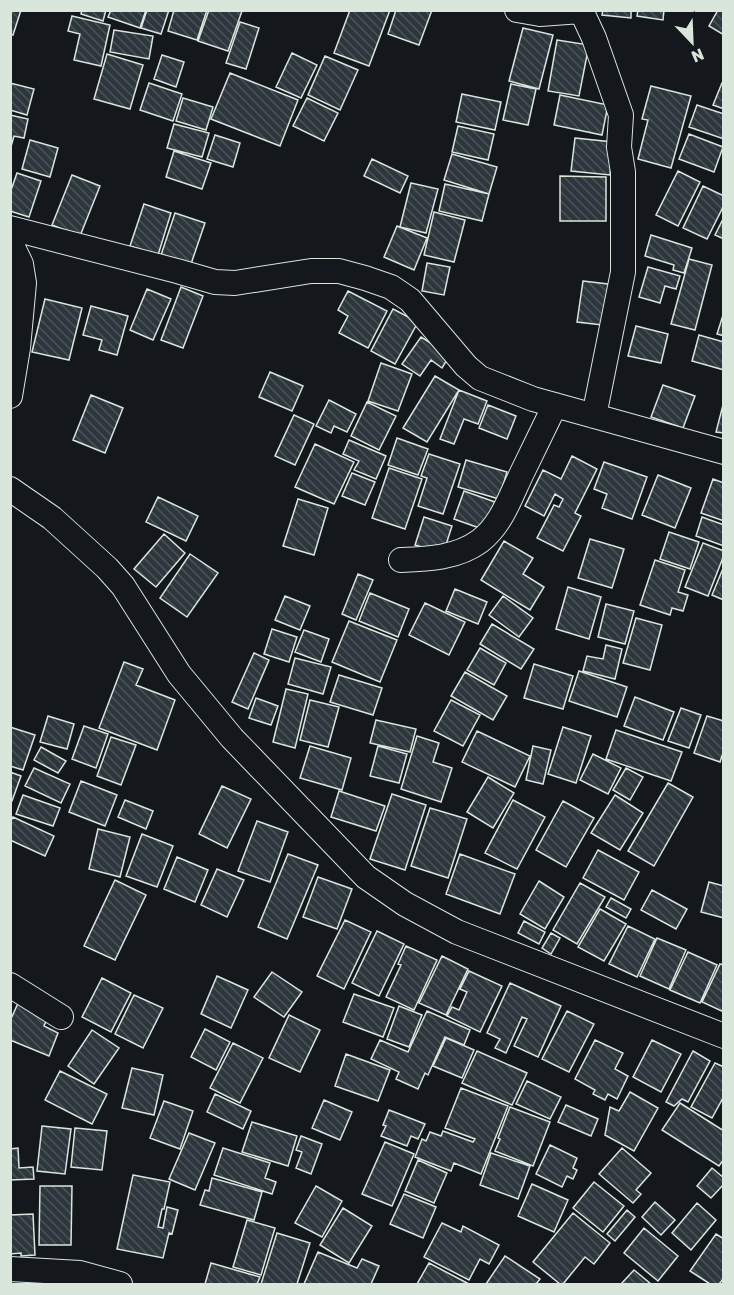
<svg xmlns="http://www.w3.org/2000/svg" width="734" height="1295" viewBox="0 0 734 1295" font-family="Rubik,sans-serif">
  <style>
    .building { fill: url(#building-back-hatch); stroke: #d8e6dc; stroke-width: 1.5 }
    .lines { fill: none; stroke-linecap: round; stroke-linejoin: round }
    .minor-casing { stroke: #d8e6dc; stroke-width: 26 }
    .minor { stroke: #14181c; stroke-width: 24 }
  </style>
  <defs>
    <pattern id="building-back-hatch" width="6" height="6" patternUnits="userSpaceOnUse" patternTransform="scale(1.5)"><rect width="6" height="6" fill="#2c363c"/><path d="M-1 5l2 2M0 0l6 6M5-1l2 2" fill="none" stroke="#4a5358"/></pattern>
  </defs>
  <rect width="100%" height="100%" fill="#14181c"/>
  <path class="building" d="M10 10H21L13 35 10 34Z
    M82 10H106L103 21 81 14Z
    M111 10H146L140 28 108 17Z
    M147 10H169L161 34 141 28Z
    M174 10H207L197 40 168 31Z
    M209 10 242 11 228 51 198 41Z
    M350 10H390L369 66 334 53Z
    M396 10H432L419 45 388 34Z
    M603 10H631V18L602 15Z
    M638 10H664L663 20 637 16Z
    M718 10H724V35L709 26Z
    M72 16 110 25 101 66 74 60 80 34 68 31Z
    M240 22 259 28 246 69 226 63Z
    M523 28 553 35 539 89 509 81Z
    M114 30 153 36 149 59 110 52Z
    M557 40 589 45 579 96 548 91Z
    M292 53 317 65 301 98 276 87Z
    M107 54 143 65 130 109 94 99Z
    M162 55 184 62 176 87 154 79Z
    M325 56 358 70 340 110 308 95Z
    M230 73 298 100 280 146 211 119Z
    M10 83 34 89 27 115 10 110Z
    M149 83 182 94 173 121 140 110Z
    M722 83 724 84V109L713 105Z
    M511 84 536 89 528 125 503 120Z
    M651 86 691 96 671 168 638 159 648 120 642 119Z
    M462 94 501 102 495 130 456 122Z
    M560 95 608 105 602 135 554 125Z
    M183 98 213 107 206 130 176 121Z
    M307 98 338 113 324 141 293 126Z
    M697 105 724 114V139L689 127Z
    M10 115 28 119 24 138 14 136 10 150Z
    M174 124 209 133 202 157 167 148Z
    M458 126 494 134 488 160 452 152Z
    M689 134 723 147 714 172 679 159Z
    M215 135 240 143 233 167 207 159Z
    M575 138 613 142 610 175 571 171Z
    M30 140 58 148 50 177 22 169Z
    M174 151 211 163 202 189 166 177Z
    M452 154 497 167 489 194 444 180Z
    M372 159 408 176 400 193 364 176Z
    M678 171 700 182 678 226 656 215Z
    M17 173 41 181 29 217 10 211V193Z
    M72 175 100 186 80 236 52 225Z
    M560 176 606 177V221H560Z
    M411 183 438 189 426 233 400 227Z
    M445 184 489 194 482 221 439 211Z
    M703 186 724 196V205L707 239 683 228Z
    M144 204 171 213 158 255 130 246Z
    M434 212 465 220 454 262 424 255Z
    M175 213 205 223 191 264 161 255Z
    M724 217V239L715 235Z
    M397 226 427 238 414 270 384 257Z
    M651 235 692 248 684 273 673 270 674 265 645 256Z
    M689 259 712 265 695 330 671 324Z
    M427 263 450 267 444 295 422 291Z
    M648 267 680 276 676 289 665 286 660 303 639 297Z
    M583 281 616 285 611 326 577 322Z
    M181 287 203 296 183 348 161 340Z
    M147 289 171 299 153 340 130 330Z
    M348 291 387 311 368 348 339 333 348 316 338 310Z
    M45 299 82 308 69 360 32 352Z
    M91 306 128 316 117 355 99 350 102 340 83 335Z
    M393 309 418 322 395 364 371 351Z
    M724 312V336L717 334Z
    M636 326 668 334 661 363 628 356Z
    M699 335 724 342V370L692 361Z
    M421 337 450 355 442 368 431 360 420 376 402 364Z
    M381 363 412 374 398 411 368 401Z
    M270 372 303 386 292 411 259 397Z
    M435 376 459 390 427 442 403 428Z
    M663 385 695 396 683 428 651 417Z
    M459 390 487 401 478 424 464 419 454 444 440 439Z
    M91 395 123 408 105 453 73 440Z
    M329 400 356 414 347 432 334 426 331 433 316 426Z
    M724 401V433L716 432Z
    M367 402 396 416 379 450 351 436Z
    M488 405 516 416 507 439 479 428Z
    M294 415 314 424 295 465 275 456Z
    M397 438 428 449 418 475 388 465Z
    M349 440 386 456 376 479 354 470 359 461 343 454Z
    M315 444 354 462 334 504 295 487Z
    M429 454 460 464 443 514 418 506 427 478 421 476Z
    M572 456 597 469 575 513 581 516 563 551 537 538 554 505 559 507 563 499 555 494 544 516 525 506 543 470 561 479Z
    M466 460 507 472 499 499 458 487Z
    M604 462 647 477 632 519 602 508 607 494 594 489Z
    M389 468 422 479 405 529 372 518Z
    M352 473 375 482 365 505 342 496Z
    M658 475 691 488 675 528 642 515Z
    M713 479 724 483V521L701 513Z
    M464 491 495 502 485 530 454 519Z
    M158 497 198 516 186 541 146 522Z
    M298 499 328 508 314 555 283 546Z
    M424 517 452 526 443 554 415 545Z
    M702 517 724 525V546L696 536Z
    M669 532 699 542 690 569 660 559Z
    M164 534 185 553 156 587 134 569Z
    M590 539 624 549 612 588 578 578Z
    M504 541 533 558 523 574 544 587 530 610 481 580Z
    M703 543 724 551V555L708 596 685 587Z
    M190 554 218 573 187 617 160 598Z
    M655 560 685 570 678 592 688 595 683 611 672 608 670 615 640 605Z
    M724 566V600L712 595Z
    M358 574 373 580 356 620 342 614Z
    M568 587 601 597 589 639 556 629Z
    M455 589 487 602 478 624 446 611Z
    M370 593 409 609 398 637 359 621Z
    M285 596 310 606 300 630 275 620Z
    M503 596 533 618 519 637 489 615Z
    M425 603 465 622 449 655 409 635Z
    M606 604 634 611 625 644 598 637Z
    M636 618 662 625 650 670 623 663Z
    M349 621 397 640 380 682 332 662Z
    M492 624 534 649 521 669 480 644Z
    M272 629 297 637 289 662 264 654Z
    M304 630 329 639 321 662 295 652Z
    M606 645 622 649 615 679 583 671 587 656 603 659Z
    M480 648 506 663 494 685 467 670Z
    M254 653 269 660 248 709 232 702Z
    M295 658 331 667 323 694 288 684Z
    M124 662 143 669 136 685 175 700 157 750 99 728Z
    M534 664 573 676 563 709 524 698Z
    M579 671 627 687 617 717 569 701Z
    M465 672 507 696 493 720 451 696Z
    M339 675 382 688 373 715 330 702Z
    M286 689 308 694 295 748 273 742Z
    M635 697 674 712 663 740 624 726Z
    M256 698 278 706 271 725 249 718Z
    M310 700 339 707 328 747 300 740Z
    M451 700 480 715 463 746 434 731Z
    M681 708 701 715 689 748 668 741Z
    M48 716 74 724 67 749 40 742Z
    M707 716 724 721V750L720 762 694 753Z
    M376 720 416 729 410 752 370 743Z
    M84 726 108 734 96 768 72 759Z
    M10 727 35 735 23 770 10 766Z
    M563 727 591 736 576 783 548 774Z
    M616 730 682 752 671 781 606 759Z
    M477 731 530 756 515 787 462 762Z
    M417 736 439 743 433 762 452 768 441 802 401 789Z
    M111 737 136 745 121 785 97 776Z
    M310 746 351 758 342 790 300 778Z
    M378 746 407 754 399 783 370 776Z
    M533 746 551 750 543 784 526 780Z
    M41 747 66 761 58 773 34 760Z
    M593 754 621 768 608 794 580 780Z
    M34 768 70 784 61 803 25 786Z
    M626 768 643 777 630 800 613 790Z
    M10 772 21 776 12 801H10Z
    M488 777 514 793 493 828 467 812Z
    M81 781 117 795 105 826 69 812Z
    M668 783 693 797 654 866 628 851Z
    M222 786 251 799 227 848 199 834Z
    M339 791 385 806 376 831 331 817Z
    M392 794 426 805 405 870 370 859Z
    M23 795 60 808 53 826 16 814Z
    M615 795 643 813 620 850 591 833Z
    M125 800 153 811 146 829 118 817Z
    M513 800 545 817 517 869 485 853Z
    M563 801 594 818 566 867 536 850Z
    M430 808 467 819 448 878 411 866Z
    M13 817 54 836 45 856 10 840V822Z
    M257 821 288 832 270 882 238 871Z
    M98 829 130 837 120 877 89 869Z
    M142 834 173 846 157 887 126 876Z
    M598 850 639 872 624 900 583 878Z
    M288 854 318 865 287 939 258 927Z
    M460 854 515 874 500 914 446 894Z
    M177 857 208 870 195 902 164 889Z
    M217 869 244 880 227 917 201 905Z
    M318 877 352 889 337 929 303 917Z
    M115 880 146 895 115 960 84 946Z
    M539 881 564 897 545 929 520 914Z
    M709 882 724 886V918L701 912Z
    M580 883 605 897 577 944 553 930Z
    M652 890 687 909 676 929 641 910Z
    M611 898 631 909 626 918 606 907Z
    M600 909 626 924 604 961 578 947Z
    M345 920 371 932 344 989 317 976Z
    M524 921 545 932 539 944 518 933Z
    M628 926 655 939 637 977 609 964Z
    M377 931 404 944 379 996 352 983Z
    M551 933 560 938 551 954 542 948Z
    M657 938 686 950 669 989 640 976Z
    M406 946 437 960 414 1010 386 997 401 965 398 964Z
    M688 952 717 965 700 1003 670 990Z
    M442 956 468 969 446 1015 419 1003Z
    M720 964 724 965V1012L702 1002Z
    M469 971 502 986 480 1032 447 1016 452 1007 459 1010 467 992 460 989Z
    M272 972 302 992 284 1017 254 997Z
    M217 976 248 990 231 1028 201 1014Z
    M102 978 131 993 111 1032 82 1017Z
    M510 983 561 1006 538 1057 514 1046 527 1019 522 1017 506 1053 495 1048 500 1039 487 1033Z
    M354 994 394 1008 383 1037 343 1022Z
    M134 995 163 1008 143 1048 115 1034Z
    M19 1001 49 1014 44 1026 58 1033 49 1056 10 1040V1021Z
    M399 1006 422 1015 409 1047 387 1039Z
    M427 1011 470 1030 464 1045 445 1037 428 1075 425 1073 418 1089 396 1079 399 1072 371 1059 380 1040 408 1052Z
    M567 1011 594 1024 569 1072 542 1059Z
    M289 1015 320 1030 300 1072 269 1058Z
    M205 1029 230 1042 216 1070 191 1057Z
    M92 1030 119 1048 94 1084 68 1066Z
    M446 1038 474 1050 462 1078 433 1066Z
    M595 1040 623 1053 615 1069 628 1076 617 1099 608 1094 605 1100 593 1094 595 1090 575 1079Z
    M652 1040 681 1054 661 1092 633 1077Z
    M233 1043 263 1058 240 1103 210 1088Z
    M477 1051 527 1073 512 1105 462 1083Z
    M693 1051 710 1061 688 1102 682 1099 674 1106 666 1102Z
    M346 1054 390 1070 378 1101 335 1086Z
    M715 1063 724 1067V1096L712 1118 691 1107Z
    M132 1068 163 1075 154 1115 122 1108Z
    M60 1071 107 1094 92 1124 45 1100Z
    M527 1081 561 1097 550 1119 516 1104Z
    M461 1088 508 1106 481 1174 454 1163 451 1171 415 1157 422 1139 426 1141 430 1132 441 1136 443 1131 473 1142 475 1139 445 1128Z
    M630 1092 658 1108 634 1151 605 1135 610 1107 619 1111Z
    M215 1094 251 1111 243 1129 207 1112Z
    M324 1100 352 1112 340 1140 312 1128Z
    M164 1101 193 1111 180 1149 150 1138Z
    M680 1103 724 1131V1159L719 1166 662 1130Z
    M566 1105 598 1119 591 1136 558 1122Z
    M510 1107 550 1122 533 1166 495 1151 500 1139 498 1138Z
    M389 1110 425 1124 418 1139 411 1136 407 1146 381 1136 386 1126 383 1125Z
    M252 1122 297 1136 288 1166 242 1152Z
    M42 1126 71 1129 65 1174 37 1171Z
    M75 1128 107 1131 102 1170 71 1167Z
    M189 1133 215 1143 195 1190 169 1179Z
    M301 1136 322 1144 311 1174 296 1168 302 1152 296 1150Z
    M385 1142 414 1154 392 1206 362 1194Z
    M550 1145 577 1158 573 1168 577 1170 573 1179 567 1176 562 1187 536 1174Z
    M18 1148 19 1168 33 1167 34 1179 10 1180V1149Z
    M223 1148 270 1163 265 1178 276 1182 272 1194 214 1175Z
    M622 1148 651 1173 636 1190 641 1194 633 1203 599 1174Z
    M491 1153 530 1166 518 1199 480 1185Z
    M418 1160 447 1173 434 1203 405 1191Z
    M712 1168 724 1178V1184L711 1198 697 1186Z
    M133 1175 170 1182 164 1209H162L158 1227 163 1228 167 1207 178 1210 172 1234 169 1233 163 1258 117 1249Z
    M212 1178 262 1192 254 1220 200 1205 205 1190 209 1191Z
    M594 1182 624 1206 603 1232 573 1208Z
    M532 1184 568 1200 554 1232 518 1216Z
    M40 1186H72L71 1245H39Z
    M316 1186 342 1201 322 1237 295 1223Z
    M404 1194 436 1207 423 1238 390 1224Z
    M655 1202 675 1220 661 1235 642 1217Z
    M697 1203 716 1220 691 1250 672 1233Z
    M343 1208 372 1226 349 1263 320 1245Z
    M627 1210 635 1217 615 1241 607 1234Z
    M573 1213 610 1243 594 1264 585 1257 563 1284H560L533 1262Z
    M33 1214 35 1255 21 1256V1253L10 1254V1215Z
    M247 1220 275 1228 261 1275 233 1267Z
    M442 1223 461 1232 463 1226 499 1245 489 1264 480 1259 469 1280 424 1257Z
    M644 1228 678 1256 658 1281 624 1253Z
    M277 1233 310 1243 297 1284H261Z
    M716 1234 724 1239V1278L719 1284H710L690 1271Z
    M318 1252 357 1268 362 1259 379 1266 371 1284H304Z
    M505 1256 540 1279 536 1284H486Z
    M211 1263 260 1277 257 1284H205Z
    M429 1263 469 1284H417Z
    M634 1270 651 1284H621Z"/>
  <g class="lines">
    <g class="minor-casing">
      <path id="minor" d="M517 10 540 14 581 11
        M581 10 594 38 621 115 619 147 623 172V272L594 416
        M10 228 177 271 215 282 235 283 311 271H339L365 278 391 287 410 300 466 366 480 378 533 399 724 452
        M10 241 21 264 24 283 18 348 10 396
        M10 489 52 518 107 568 123 586 179 674 232 738 366 877 405 904 457 932 724 1036
        M401 560C428 559 457 558 480 541 501 525 510 498 521 475 532 452 544 428 555 405
        M10 985 61 1017
        M10 1269 80 1273 120 1284"/>
    </g>
    <use href="#minor" class="minor"/>
  </g>
  <rect width="734" height="1295" fill="none" stroke="#d8e6dc" stroke-width="24"/>
  <g transform="translate(692 42) rotate(157)" stroke="#14181c" stroke-width="4.5" paint-order="stroke">
  <path d="M0-4.5L10 22L0 15L-10 22Z" fill="#d8e6dc"/>
  <text y="-9" font-size="16" font-weight="bold" text-anchor="middle" fill="#d8e6dc">N</text>
  </g>
</svg>
